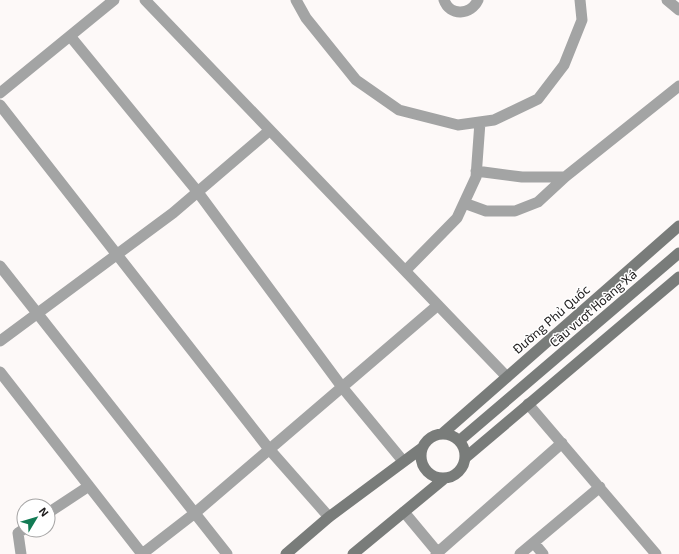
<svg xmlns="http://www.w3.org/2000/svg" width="679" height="554" viewBox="0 0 679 554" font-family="'Exo 2',sans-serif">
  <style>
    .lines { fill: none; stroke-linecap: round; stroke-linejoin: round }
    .minor { stroke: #a3a4a4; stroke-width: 11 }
    .secondary { stroke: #797c7a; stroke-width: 11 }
    .labels { text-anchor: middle; stroke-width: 3; stroke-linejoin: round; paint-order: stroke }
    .street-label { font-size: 13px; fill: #1d1b1b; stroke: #fff }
  </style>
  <rect width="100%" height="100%" fill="#fdf9f8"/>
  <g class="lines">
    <path class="minor" d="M145 0 507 377
      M296 0 306 18 356 80 399 110 458 125 494 120 538 99 564 65 582 20 580 0
      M444 0C450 17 471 15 478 0
      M667 0 679 10
      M70 36 197 191 342 387 403 461
      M0 93 114 0
      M0 105 269 449 329 517
      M476 171 522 177H565L679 86
      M464 203 486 211H515L538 202 565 177
      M0 266 227 554
      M406 270 457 218 476 177 480 122
      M0 341 173 213 270 130
      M0 372 142 554
      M528 404 656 554
      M404 512 439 554
      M48 513 89 486
      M534 543 543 554
      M21 554 18 533 24 529
      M142 554 195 513 438 305
      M436 554 562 443
      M520 554 600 487"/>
    <path class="secondary" d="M442 434 679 226
      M421 456a22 22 0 1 1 44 0a22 22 0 1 1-44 0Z
      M459 441 679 253
      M465 458 679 277
      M286 554 329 517 422 448
      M353 554 445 478"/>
  </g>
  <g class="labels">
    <g class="street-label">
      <text transform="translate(593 308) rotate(-41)" y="5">Cầu vượt Hoàng Xá</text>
      <text transform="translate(551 319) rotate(-41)" y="5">Đường Phủ Quốc</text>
    </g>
  </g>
  <g transform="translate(36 518) rotate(52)"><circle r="19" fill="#ffffff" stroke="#a5a4a4"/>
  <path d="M0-3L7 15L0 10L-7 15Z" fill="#127b54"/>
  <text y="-6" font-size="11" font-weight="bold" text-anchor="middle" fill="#1d1b1b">N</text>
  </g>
</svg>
